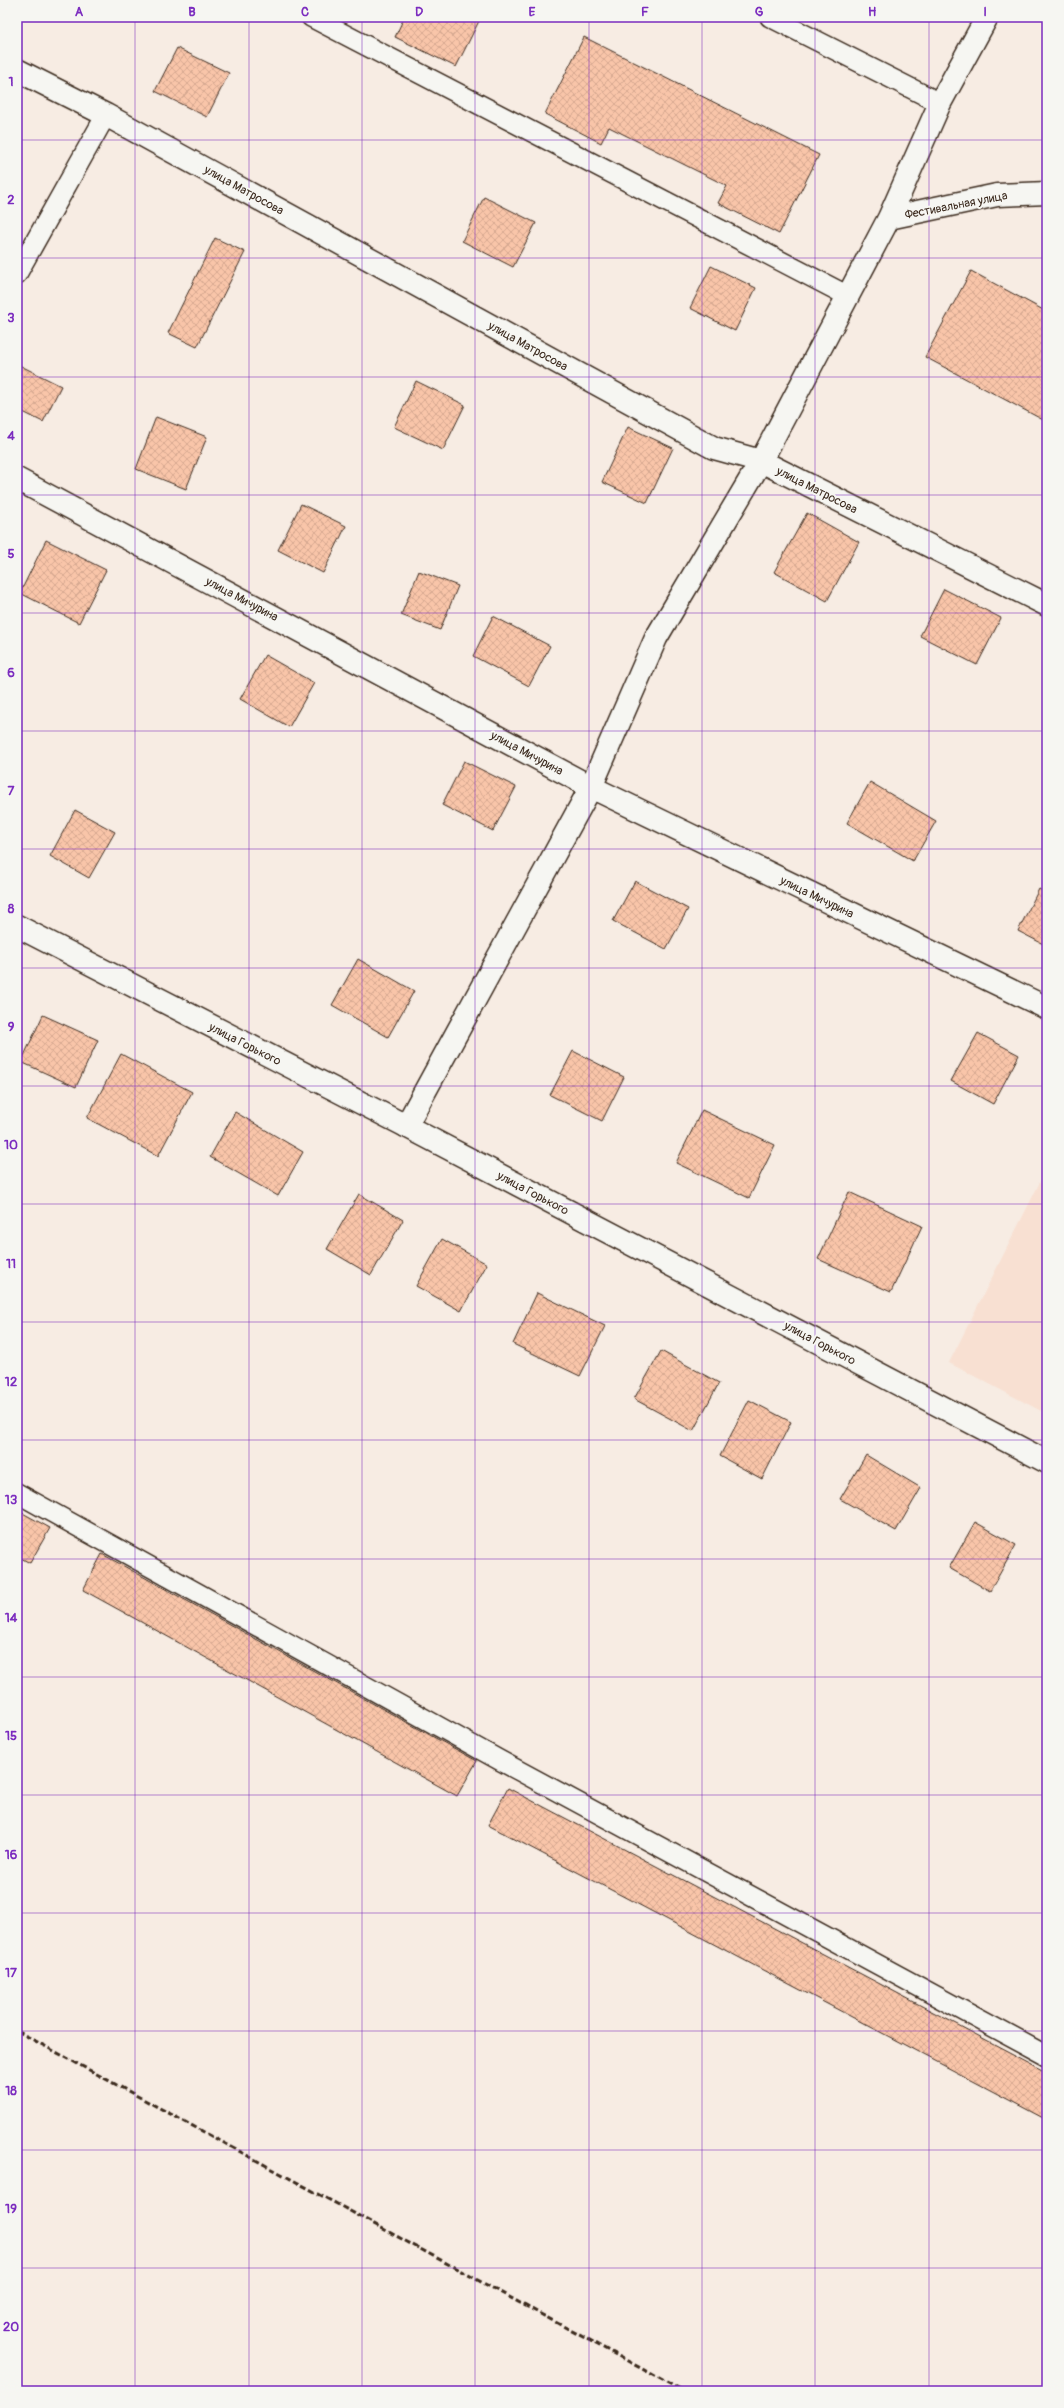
<svg xmlns="http://www.w3.org/2000/svg" width="1064" height="2408" viewBox="0 0 1064 2408" font-family="Pangolin,sans-serif">
  <style>
    .built { fill: #f8e0d2 }
    .building { fill: url(#building-cross-hatch); stroke: #3b2a1e }
    .lines { fill: none; stroke-linecap: round; stroke-linejoin: round }
    .service-casing { stroke: #3b2a1e; stroke-width: 22 }
    .minor-casing { stroke: #3b2a1e; stroke-width: 25 }
    .secondary-casing { stroke: #3b2a1e; stroke-width: 25 }
    .service { stroke: #f6f6f2; stroke-width: 19 }
    .minor { stroke: #f6f6f2; stroke-width: 22 }
    .secondary { stroke: #f6f6f2; stroke-width: 22 }
    .rail { stroke: #3b2a1e; stroke-width: 3; stroke-dasharray: 6 3; stroke-linecap: butt }
    .grid { fill: none; stroke: #7b2cbf; stroke-width: 1; stroke-opacity: 0.55 }
    .labels { text-anchor: middle; stroke-width: 4; stroke-linejoin: round; paint-order: stroke }
    .street-label { font-size: 12px; fill: #3b2a1e; stroke: #f6f6f2 }
    .neatline { fill: none; stroke: #7b2cbf; stroke-width: 1.5 }
    .grid-label { font-size: 13px; text-anchor: middle; font-weight: bold; fill: #7b2cbf }
  </style>
  <defs>
    <pattern id="building-cross-hatch" width="8" height="8" patternUnits="userSpaceOnUse"><rect width="8" height="8" fill="#f9c5a9"/><path d="M0 0l8 8M0 8l8-8" fill="none" stroke="#d6a991"/></pattern>
  </defs>
  <rect width="100%" height="100%" fill="#f7ece3"/>
  <filter id="ink" filterUnits="userSpaceOnUse"><feTurbulence type="fractalNoise" baseFrequency=".025" numOctaves="2"/><feDisplacementMap in="SourceGraphic" scale="8" xChannelSelector="R" yChannelSelector="G"/><feConvolveMatrix kernelMatrix="1 2 1 2 8 2 1 2 1" color-interpolation-filters="sRGB"/></filter>
  <g filter="url(#ink)">
    <path class="built" d="M1047 1168V1414L949 1363Z"/>
    <path class="building" d="M398 17H481L456 67 395 37 403 20Z
      M584 37 819 155 779 234 718 203 727 186 609 127 601 143 545 114Z
      M177 48 229 73 207 117 155 91Z
      M484 197 536 223 513 267 462 241Z
      M215 238 245 252 197 347 168 333Z
      M711 266 756 288 735 331 690 308Z
      M971 271 1047 312V422L925 357Z
      M17 364 61 386 43 422 17 409Z
      M416 381 465 405 443 450 394 427Z
      M156 417 207 437 186 489 136 469Z
      M628 427 673 448 647 503 602 482Z
      M301 504 346 526 323 573 278 550Z
      M807 513 859 542 827 601 774 572Z
      M46 540 106 570 79 623 20 593Z
      M419 571 458 586 440 630 401 615Z
      M944 589 1001 618 977 665 920 636Z
      M493 616 550 646 529 686 473 656Z
      M265 655 314 683 289 727 240 699Z
      M464 761 516 787 493 831 442 805Z
      M870 782 936 821 913 861 847 823Z
      M75 810 115 832 89 878 50 856Z
      M635 881 688 909 666 949 613 921Z
      M1039 889 1047 893V946L1018 931Z
      M358 959 414 991 388 1037 332 1005Z
      M43 1015 98 1040 76 1087 21 1062Z
      M978 1033 1019 1055 993 1104 951 1081Z
      M573 1051 624 1077 602 1121 550 1095Z
      M121 1054 192 1092 158 1156 87 1118Z
      M702 1110 775 1145 749 1198 676 1163Z
      M235 1112 303 1152 278 1196 210 1157Z
      M849 1192 922 1226 891 1292 818 1259Z
      M359 1194 403 1220 371 1275 327 1249Z
      M442 1239 487 1264 461 1311 416 1286Z
      M537 1293 605 1326 580 1376 513 1344Z
      M661 1351 719 1383 693 1431 634 1399Z
      M749 1400 791 1422 762 1479 720 1456Z
      M866 1455 921 1488 896 1531 840 1499Z
      M17 1510 50 1528 30 1563 17 1556Z
      M975 1522 1016 1545 990 1591 949 1568Z
      M102 1554 477 1761 457 1796 83 1590Z
      M508 1788 1047 2072V2120L488 1825Z"/>
    <g class="lines">
      <g class="service-casing">
        <path id="service" d="M311 17 848 296
          M770 17 940 103
          M17 274 106 115
          M17 1493 501 1761 1047 2056"/>
      </g>
      <g class="minor-casing">
        <path id="minor" d="M17 70 106 115 714 448 761 461 1047 605
          M889 218 997 195 1047 193
          M17 479 591 787 1047 1008
          M406 1126 591 787 656 638 761 461 889 218 940 103 987 17"/>
      </g>
      <g class="secondary-casing">
        <path id="secondary" d="M17 926 406 1126 1047 1462"/>
      </g>
      <use href="#service" class="service"/>
      <use href="#minor" class="minor"/>
      <use href="#secondary" class="secondary"/>
      <path class="rail" d="M17 2031 683 2391"/>
    </g>
  </g>
  <path class="grid" d="M135 17V2391M249 17V2391M362 17V2391M475 17V2391M589 17V2391M702 17V2391M815 17V2391M929 17V2391M17 140H1047M17 258H1047M17 377H1047M17 495H1047M17 613H1047M17 731H1047M17 849H1047M17 968H1047M17 1086H1047M17 1204H1047M17 1322H1047M17 1440H1047M17 1559H1047M17 1677H1047M17 1795H1047M17 1913H1047M17 2031H1047M17 2150H1047M17 2268H1047"/>
  <g class="labels">
    <g class="street-label">
      <text transform="translate(244 190) rotate(29)" y="4">улица Матросова</text>
      <text transform="translate(956 205) rotate(-11)" y="4">Фестивальная улица</text>
      <text transform="translate(528 346) rotate(29)" y="4">улица Матросова</text>
      <text transform="translate(817 490) rotate(27)" y="4">улица Матросова</text>
      <text transform="translate(242 599) rotate(28)" y="4">улица Мичурина</text>
      <text transform="translate(527 753) rotate(28)" y="4">улица Мичурина</text>
      <text transform="translate(817 897) rotate(26)" y="4">улица Мичурина</text>
      <text transform="translate(245 1044) rotate(27)" y="4">улица Горького</text>
      <text transform="translate(533 1193) rotate(28)" y="4">улица Горького</text>
      <text transform="translate(820 1343) rotate(28)" y="4">улица Горького</text>
    </g>
  </g>
  <rect width="1064" height="2408" fill="none" stroke="#f6f6f2" stroke-width="44"/>
  <rect x="22" y="22" width="1020" height="2364" class="neatline"/>
  <g class="grid-label">
    <text x="79" y="16">A</text>
    <text x="192" y="16">B</text>
    <text x="305" y="16">C</text>
    <text x="419" y="16">D</text>
    <text x="532" y="16">E</text>
    <text x="645" y="16">F</text>
    <text x="759" y="16">G</text>
    <text x="872" y="16">H</text>
    <text x="985" y="16">I</text>
    <text x="11" y="86">1</text>
    <text x="11" y="204">2</text>
    <text x="11" y="322">3</text>
    <text x="11" y="440">4</text>
    <text x="11" y="558">5</text>
    <text x="11" y="677">6</text>
    <text x="11" y="795">7</text>
    <text x="11" y="913">8</text>
    <text x="11" y="1031">9</text>
    <text x="11" y="1149">10</text>
    <text x="11" y="1268">11</text>
    <text x="11" y="1386">12</text>
    <text x="11" y="1504">13</text>
    <text x="11" y="1622">14</text>
    <text x="11" y="1740">15</text>
    <text x="11" y="1859">16</text>
    <text x="11" y="1977">17</text>
    <text x="11" y="2095">18</text>
    <text x="11" y="2213">19</text>
    <text x="11" y="2331">20</text>
  </g>
</svg>
